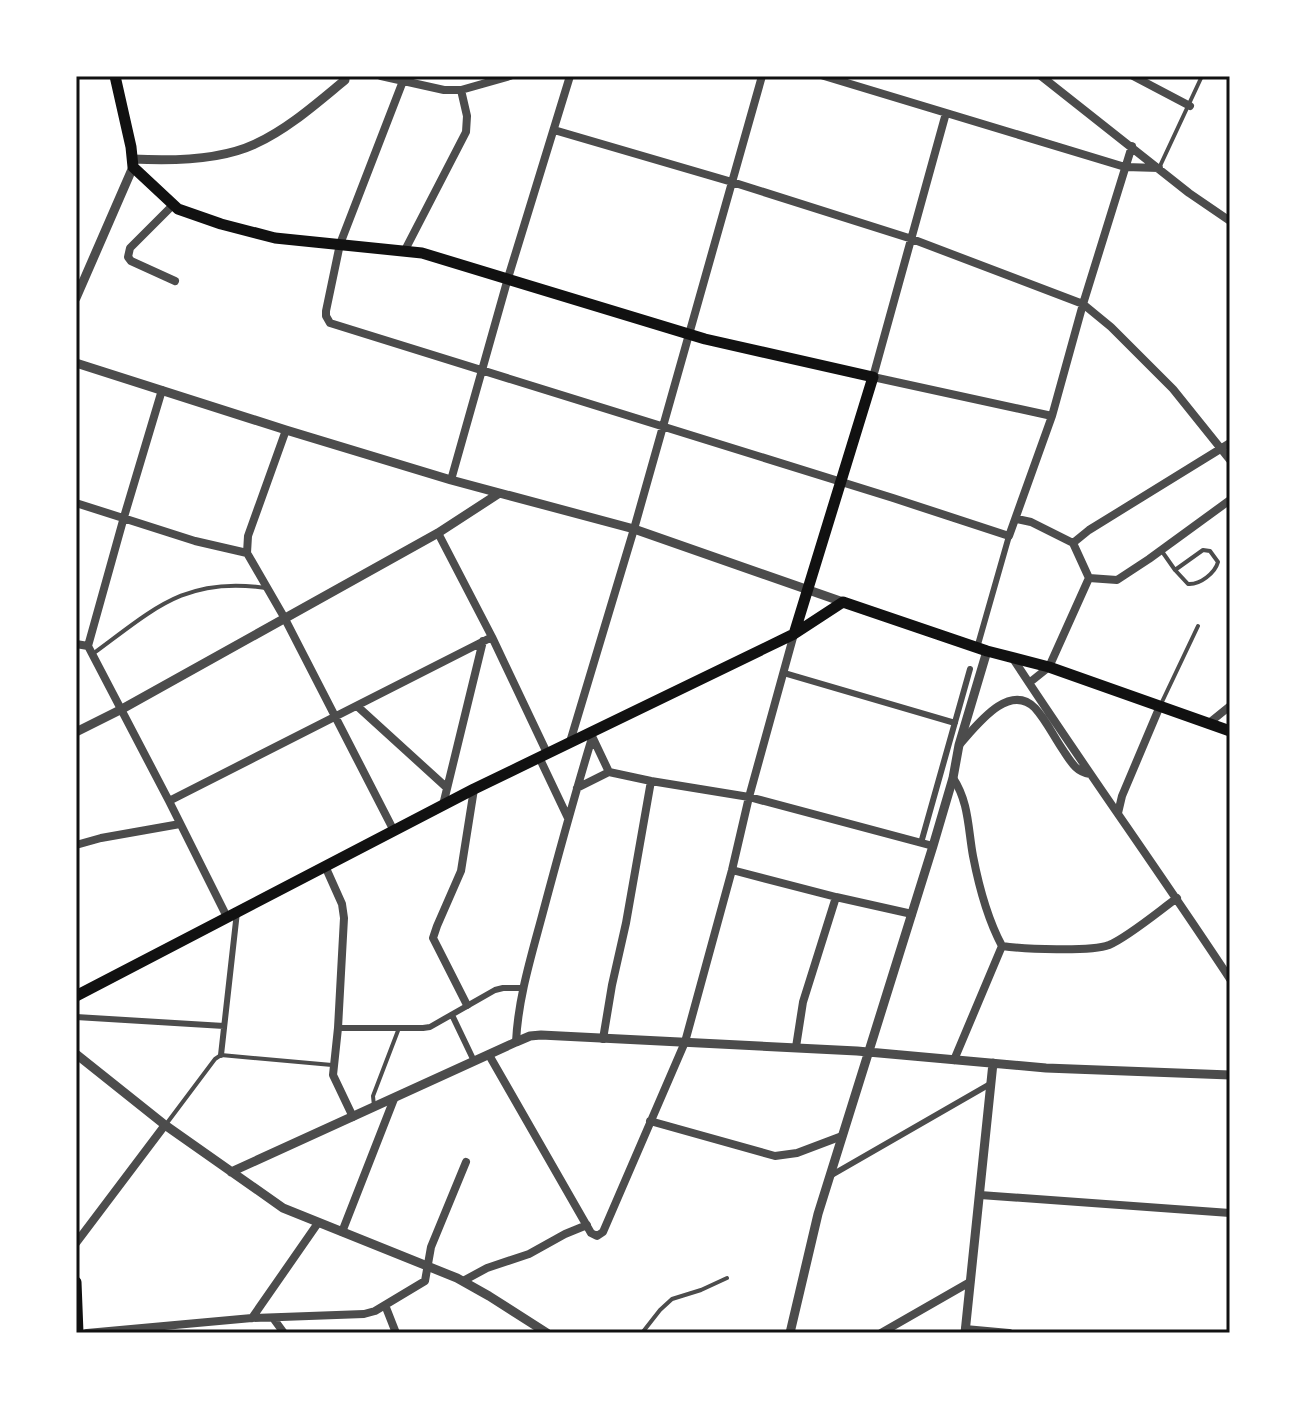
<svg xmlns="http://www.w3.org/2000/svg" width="1306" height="1409" viewBox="0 0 1306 1409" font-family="'Source Serif 4',serif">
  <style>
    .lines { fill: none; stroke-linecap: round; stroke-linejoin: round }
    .service { stroke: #4c4c4c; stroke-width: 4 }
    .pedestrian { stroke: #4c4c4c; stroke-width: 6 }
    .minor { stroke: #4c4c4c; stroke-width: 8 }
    .tertiary { stroke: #4c4c4c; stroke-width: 9 }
    .secondary { stroke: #111; stroke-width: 11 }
    .neatline { fill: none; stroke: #111; stroke-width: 3 }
  </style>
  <rect width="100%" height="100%" fill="#fff"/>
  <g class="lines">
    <path class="service" d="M1160 166 1202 76
      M1161 550 1175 570 1188 584C1200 585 1215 573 1218 562L1210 551 1203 550 1175 570
      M94 653C154 609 186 576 266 588
      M1161 704 1198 626
      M374 1106 373 1096 399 1028
      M167 1123 215 1059 221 1055 332 1065
      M642 1333 660 1310 672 1299 701 1290 727 1278"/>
    <path class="pedestrian" d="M977 648 1009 536
      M784 673 955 723
      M921 843 970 669
      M452 1015 474 1061
      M76 1017 224 1026
      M338 1028H423L430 1027 495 990 503 988H523
      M221 1055 237 912
      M830 1176 990 1084"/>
    <path class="minor" d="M381 76 444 90H461L510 76
      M824 76 1125 167 1159 168
      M1041 76 1189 193 1230 221
      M1133 76 1190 106
      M403 81 340 244 326 311V316L330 323 893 498 1009 536 1052 416 1083 304 1132 146
      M946 113 873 377 1052 416
      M554 130 732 182 912 239 1083 304 1111 327 1173 389 1230 460
      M173 205 130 248 128 257 131 261 175 281
      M405 250 466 132 467 116 461 90
      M451 480 508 278 570 76
      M76 503 195 541 247 553
      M1017 519 1031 522 1073 543 1089 578 1049 667 1029 683
      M438 533 492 637 547 753
      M1073 543 1089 530 1230 443
      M247 553 284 617 394 831
      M247 553 248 536 286 430
      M1089 578 1117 580 1149 559 1230 500
      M76 644 88 646 169 801 227 917
      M88 646 124 517 162 390
      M1012 657C1083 766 1159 871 1230 979
      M357 706 446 787
      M1209 723 1230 706
      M590 732 609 772 651 781 749 797 933 846
      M570 742 634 529 762 76
      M960 744C977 725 1009 682 1035 708 1046 720 1054 737 1063 750 1071 762 1076 772 1090 774
      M539 757 568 818
      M953 778C969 802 968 829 973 856 979 887 987 918 1002 946
      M577 788 609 772
      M169 801 492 637
      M443 805 483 641
      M1118 813 1122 796 1160 706
      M76 845 101 838 180 824
      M325 866 342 904 344 918 338 1028 333 1075 353 1117
      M732 870 836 897 912 914
      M467 1005 433 938 437 926 461 871 474 789
      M603 1039 612 985 626 923 651 781
      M516 1042C518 999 531 957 542 916 558 856 574 797 592 738
      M796 1047 803 1002 836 897
      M489 1055 591 1233 597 1236 603 1232 685 1042 732 870 749 797 794 634
      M954 1060 1002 946C1023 949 1091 952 1109 945 1128 937 1159 911 1177 898
      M650 1121 775 1156 797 1153 842 1136
      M980 1195 1230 1213
      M342 1232 394 1099
      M76 1243 165 1125
      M463 1281 487 1268 529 1254 565 1234 587 1225
      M385 1305 396 1333
      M252 1318 318 1223
      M273 1318 284 1333
      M965 1329 1009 1333
      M87 1333 252 1318 364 1314 375 1311 425 1281 431 1247 466 1162
      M881 1333 970 1282"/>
    <path class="tertiary" d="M133 159C170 161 221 160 255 144 288 129 317 103 345 80V76
      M76 298 133 167
      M76 363 286 430 451 480 634 529 843 602
      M76 732 122 709 438 533 498 494
      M76 1054 165 1125 283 1208 457 1278 489 1296 547 1333
      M231 1172 516 1042 530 1036 541 1035 857 1051 1046 1068 1230 1075
      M790 1333 818 1214 933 846 953 778 959 745 987 651
      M965 1333 993 1063"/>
    <path class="secondary" d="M115 76 131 147 133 167 178 209 221 224 275 238 422 253 705 339 873 377 794 634
      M76 996 474 789 794 634 843 602 987 651 1049 667 1230 731
      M76 1282 78 1333"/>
  </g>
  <rect width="1306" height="1409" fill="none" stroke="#ffffff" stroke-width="156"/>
  <rect x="78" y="78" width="1150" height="1253" class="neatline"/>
</svg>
